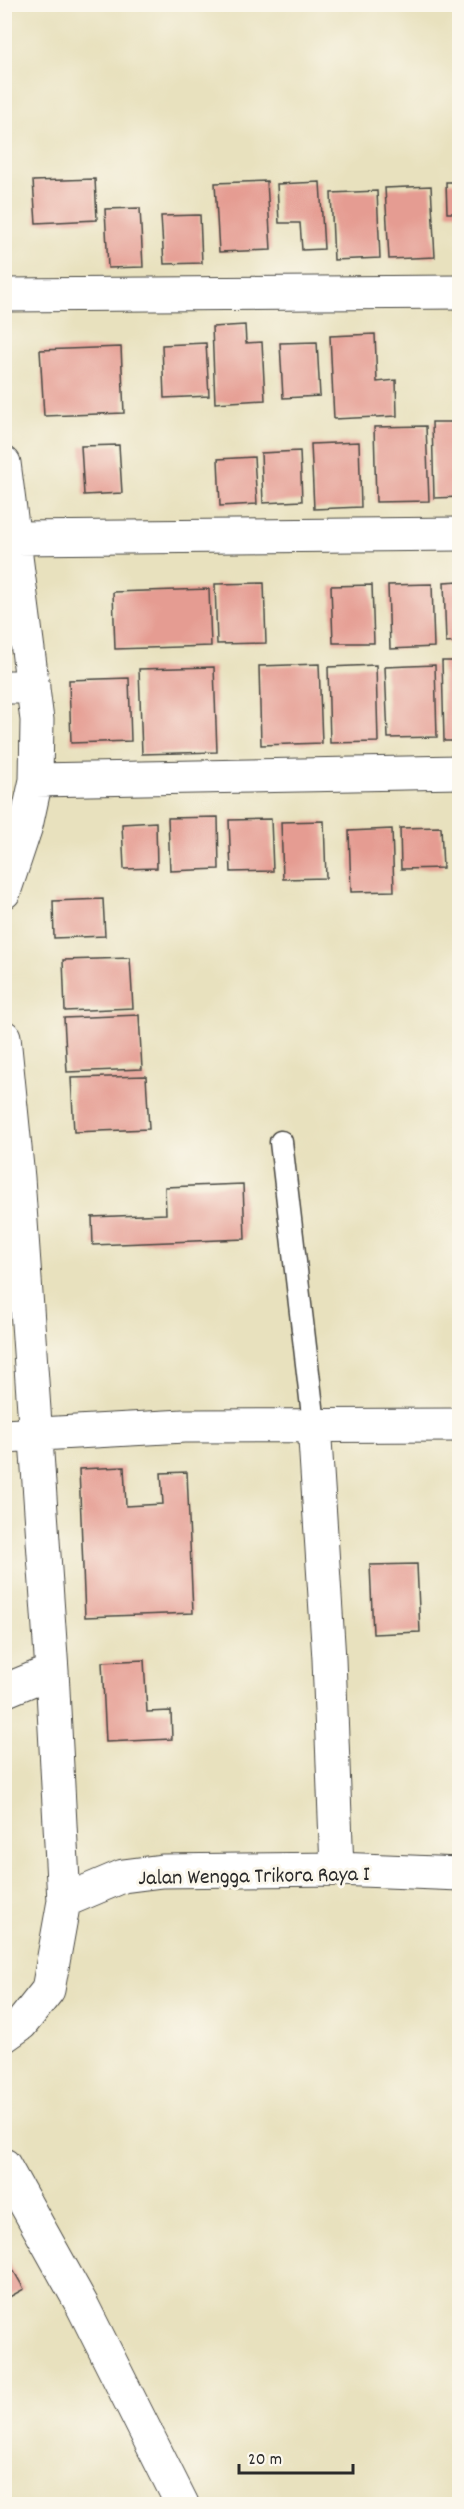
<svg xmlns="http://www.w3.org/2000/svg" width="464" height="2509" viewBox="0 0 464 2509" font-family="Dekko,sans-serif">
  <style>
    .building { fill: #e59c92 }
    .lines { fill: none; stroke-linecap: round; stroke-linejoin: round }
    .lane-casing { stroke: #474641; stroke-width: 25 }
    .street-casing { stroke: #474641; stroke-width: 35 }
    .lane { stroke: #fff; stroke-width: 22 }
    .street { stroke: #fff; stroke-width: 33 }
    .labels { text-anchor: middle; stroke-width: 6; stroke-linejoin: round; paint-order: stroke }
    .street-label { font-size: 22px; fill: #2b2b2b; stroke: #fbf7ec }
  </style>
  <rect width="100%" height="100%" fill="#fbf7ec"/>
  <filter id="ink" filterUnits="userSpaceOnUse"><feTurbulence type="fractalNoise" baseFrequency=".0167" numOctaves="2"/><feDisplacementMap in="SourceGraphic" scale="12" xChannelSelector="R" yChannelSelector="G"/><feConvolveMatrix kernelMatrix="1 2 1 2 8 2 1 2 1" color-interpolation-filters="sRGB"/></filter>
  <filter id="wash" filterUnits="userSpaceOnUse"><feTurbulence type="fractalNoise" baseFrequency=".008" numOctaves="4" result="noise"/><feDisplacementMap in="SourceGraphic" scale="24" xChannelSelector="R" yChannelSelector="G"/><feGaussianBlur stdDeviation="1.35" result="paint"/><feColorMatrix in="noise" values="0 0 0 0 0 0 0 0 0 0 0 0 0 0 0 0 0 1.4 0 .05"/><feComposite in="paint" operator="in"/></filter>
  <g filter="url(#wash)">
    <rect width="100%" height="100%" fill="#e8e1be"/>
    <g id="blocks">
      <path class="building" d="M95 179 97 220 36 223 33 181Z
        M267 181 271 250 219 252 215 183Z
        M320 182 324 249 302 250 300 223H279L277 184Z
        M446 182H460V213H447Z
        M431 186 435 257 389 259 385 188Z
        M377 191 380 258 334 260 331 193Z
        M140 208 143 267 108 268 105 209Z
        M200 215 202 263 164 264 161 216Z
        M245 325 246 343 262 342 265 400 215 403 212 327Z
        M375 334 377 382 396 380 397 416 334 419 330 336Z
        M317 342 320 396 283 398 280 343Z
        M206 343 209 396 164 398 162 345Z
        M121 347 124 413 44 416 40 350Z
        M432 422H460V497L434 498Z
        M426 426 429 501 376 502 374 427Z
        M359 442 361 507 314 509 311 444Z
        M119 445 122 493 84 495 81 446Z
        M300 451 302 501 263 503 261 453Z
        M254 457 257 504 220 506 218 459Z
        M460 581V642L446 643 444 582Z
        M264 583 266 643 217 644 215 584Z
        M432 584 434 647 390 649 388 585Z
        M372 585 374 643H333L331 586Z
        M209 589 211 646 115 649 113 592Z
        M442 661H460V741H444Z
        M319 664 322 743 261 745 259 666Z
        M376 665 378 742 330 743 328 667Z
        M435 665 437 737 388 738 385 667Z
        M214 667 217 752 142 754 139 669Z
        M129 678 131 741 71 743 69 680Z
        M218 817 219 869 170 871 168 818Z
        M271 819 273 871 231 872 229 820Z
        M324 821 326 878 283 879 281 822Z
        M156 822 157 868 124 869 122 824Z
        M441 827 443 868 401 869 400 828Z
        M455 827H460V897H458Z
        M392 829 394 891 351 892 349 831Z
        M103 899 105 936 54 938 53 901Z
        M130 958 133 1008 65 1011 63 960Z
        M139 1015 142 1069 67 1072 64 1018Z
        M146 1076 149 1129 74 1132 71 1078Z
        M243 1184 245 1239 93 1245 92 1217 166 1214 165 1187Z
        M124 1467 126 1506 163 1504 161 1473 187 1472 193 1613 85 1617 79 1469Z
        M417 1564 420 1632 373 1634 370 1565Z
        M144 1660 147 1712 171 1711 172 1739 106 1742 102 1662Z
        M4 2254 24 2289 4 2300Z"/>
    </g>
  </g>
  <g filter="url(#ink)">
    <use href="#blocks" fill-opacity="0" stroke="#474641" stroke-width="1.5"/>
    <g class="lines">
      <g class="lane-casing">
        <path id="lane" d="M281 1142 314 1424"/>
      </g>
      <g class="street-casing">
        <path id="street" d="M4 295 460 292
          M4 463 37 720 36 780 26 826 4 892
          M16 538 460 534
          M4 687H33
          M36 780 460 772
          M4 1037 18 1178 52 1671 64 1901 48 1990 21 2024 4 2036
          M314 1424 329 1659 337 1869
          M4 1436 184 1426 460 1425
          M4 1691 52 1671
          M64 1901 123 1876 162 1871 337 1869 460 1874
          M4 2165 82 2305 182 2504"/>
      </g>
      <use href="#lane" class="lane"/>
      <use href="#street" class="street"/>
    </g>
  </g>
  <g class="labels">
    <g class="street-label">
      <text transform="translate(254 1874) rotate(-1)" y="8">Jalan Wengga Trikora Raya I</text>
    </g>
  </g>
  <rect width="464" height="2509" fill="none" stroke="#fbf7ec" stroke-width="24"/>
  <path d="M239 2464v9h114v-9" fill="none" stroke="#2b2b2b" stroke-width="3"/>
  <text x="248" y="2464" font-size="18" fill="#2b2b2b" stroke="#fbf7ec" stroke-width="4.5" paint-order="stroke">20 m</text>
</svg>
